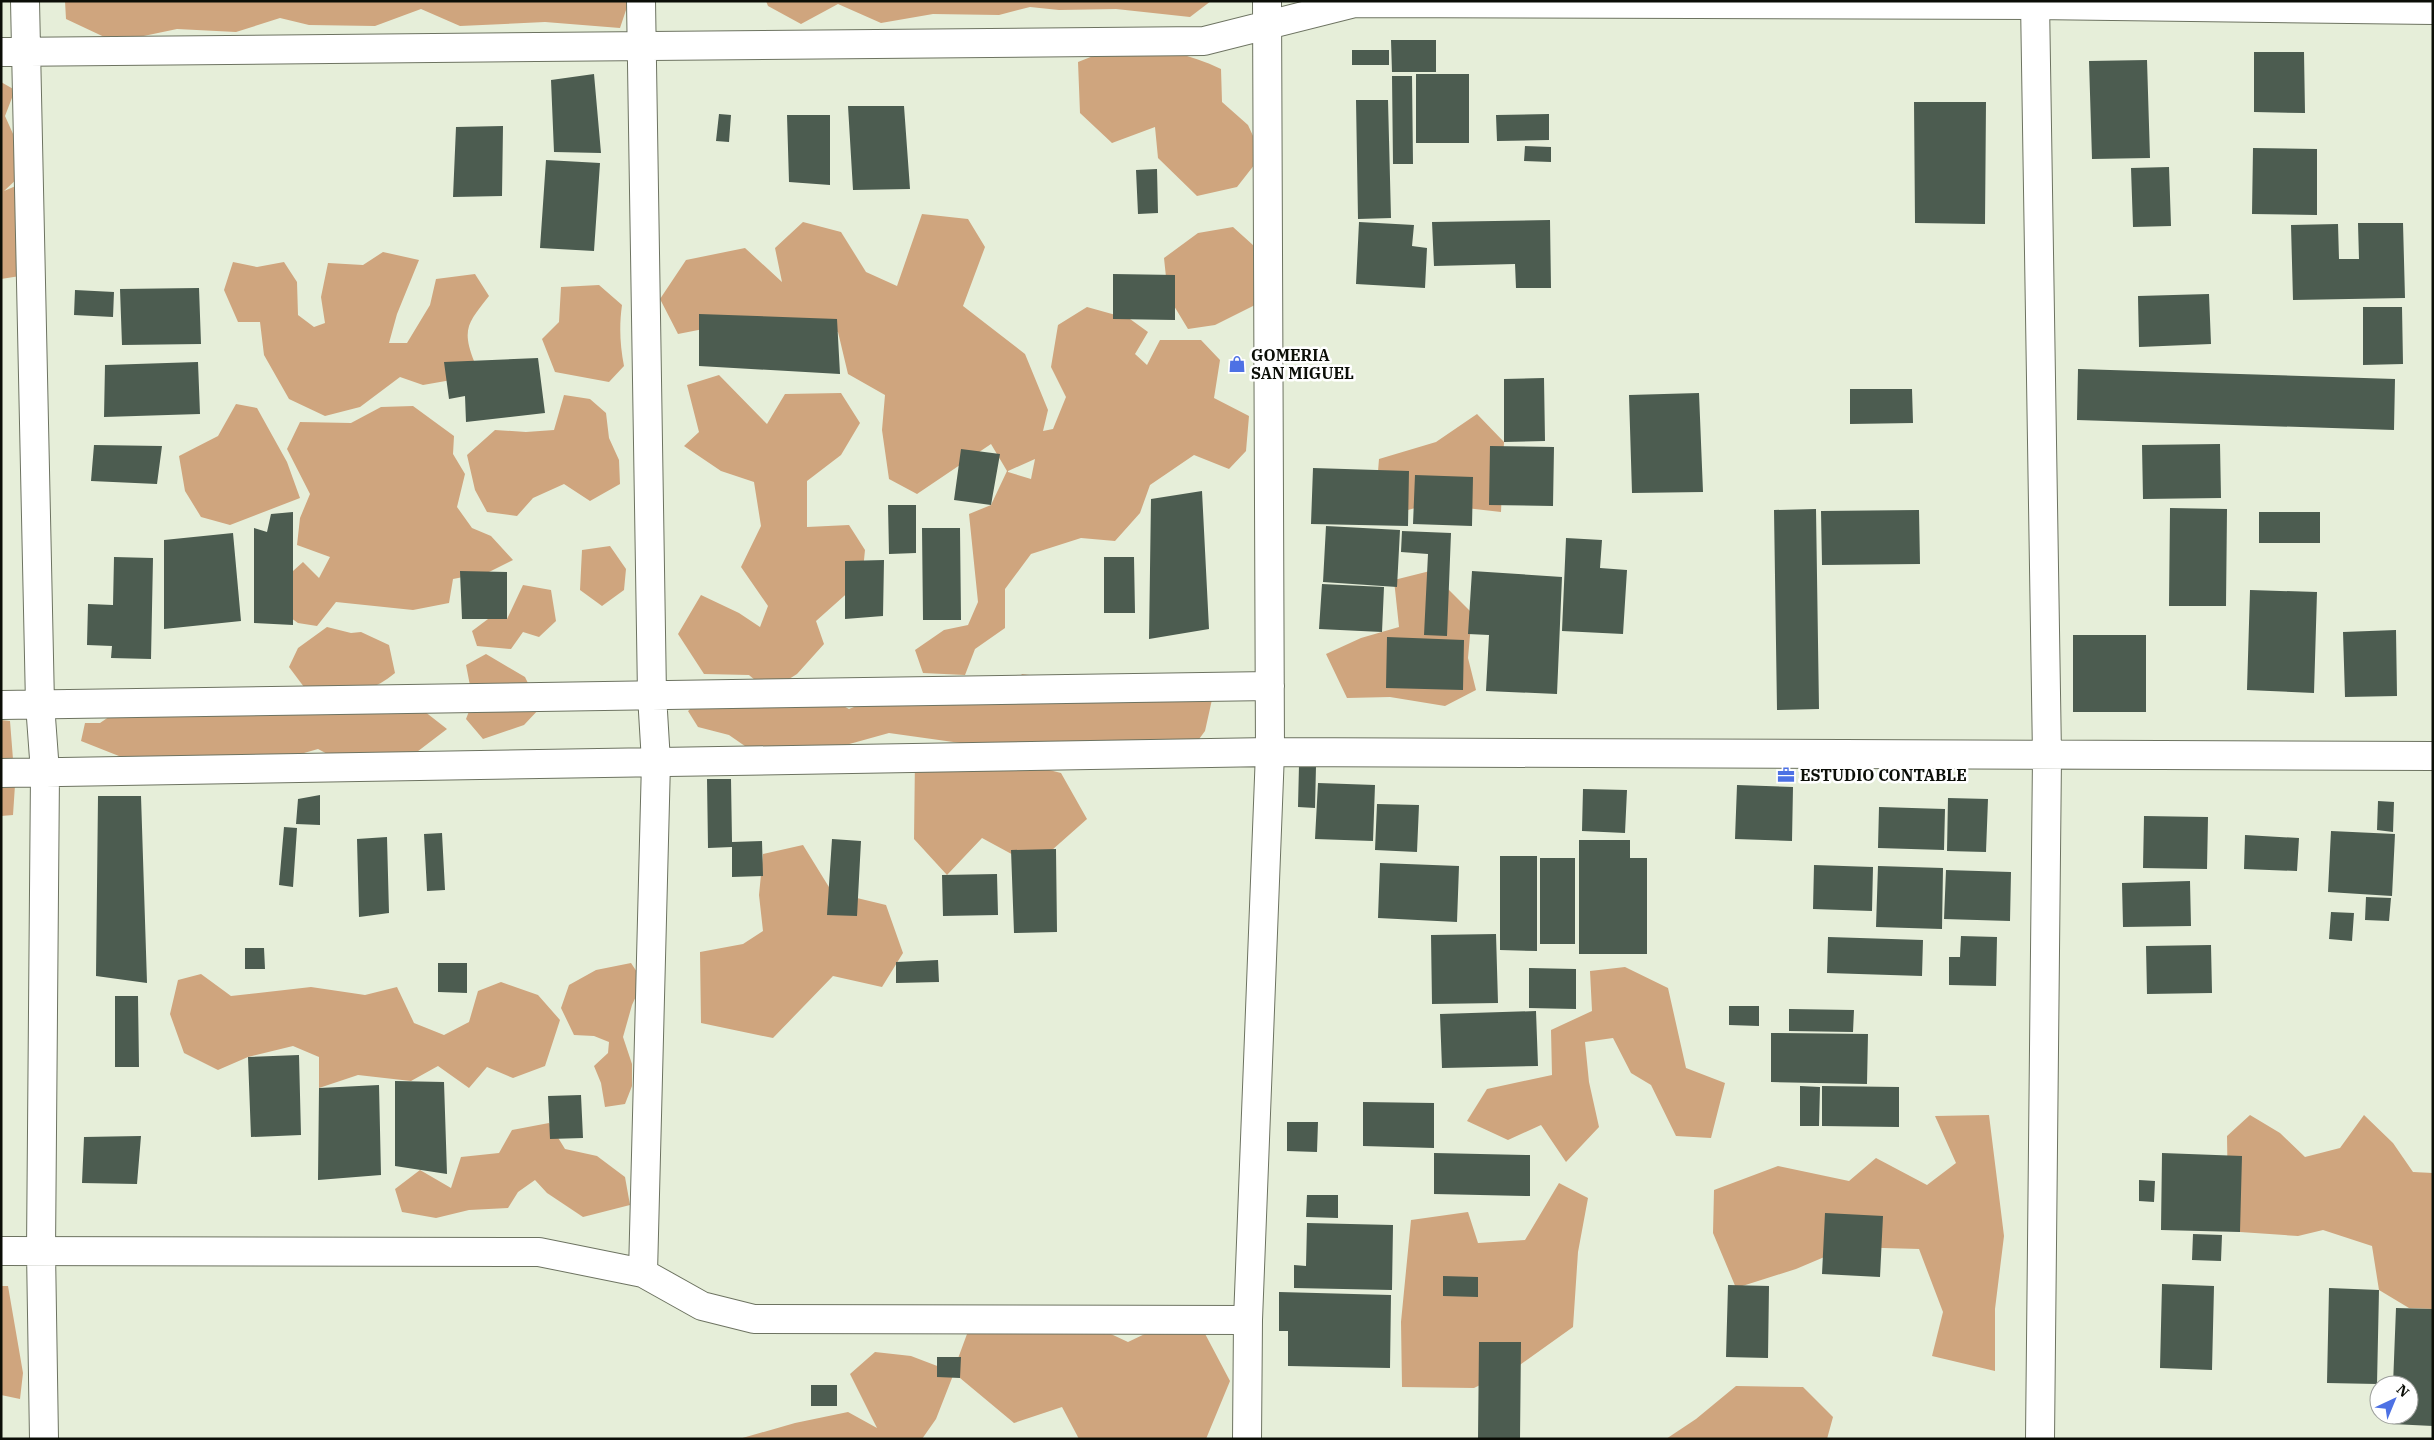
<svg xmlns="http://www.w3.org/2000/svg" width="2434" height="1440" viewBox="0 0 2434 1440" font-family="'IBM Plex Serif',serif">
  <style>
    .forest { fill: #cfa57e; fill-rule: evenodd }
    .building { fill: #4c5c50 }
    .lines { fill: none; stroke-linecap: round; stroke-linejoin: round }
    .minor-casing { stroke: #6d7361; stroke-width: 30 }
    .minor { stroke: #fff; stroke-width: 28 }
    .labels { text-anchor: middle; stroke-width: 5; stroke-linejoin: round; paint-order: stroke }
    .poi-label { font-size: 16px; font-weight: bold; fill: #0b0e07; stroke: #fff; text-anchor: start }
  </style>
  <rect width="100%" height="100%" fill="#e6eed9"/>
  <path class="forest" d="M65 1H629L620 28 545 22 460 26 421 9 375 26 309 25 280 18 236 32 177 29 115 42 66 19Z
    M766 1H1211L1190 17 1116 9 1059 10 1030 7 999 15 933 14 881 23 838 4 801 24 768 6Z
    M1126 43C1160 49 1190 54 1221 69L1222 102 1248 125 1259 149 1255 164 1237 187 1197 196 1158 158 1155 127 1112 143 1080 113 1078 62Z
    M1 82 15 90 5 116 18 145 19 177 4 191 18 185 20 276 1 279Z
    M922 214 968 219 985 247 963 306 1025 354 1048 410 1043 431 1053 429 1066 397 1051 367 1058 325 1087 307 1130 319 1148 332 1135 354 1147 365 1160 340H1201L1220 360 1214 398 1249 416 1246 451 1229 469 1194 455 1150 485 1140 513 1115 541 1081 538 1031 554 1005 589V628L975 649 965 675 923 673 915 650 944 630 968 625 978 602 969 514 991 505 1007 471 991 444 917 494 889 479 882 430 885 395 848 374 838 332 739 322 678 334 660 299 686 260 745 248 782 282 775 248 803 222 841 232 866 272 897 286ZM1035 459 1031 479 1008 472V471Z
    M1233 227 1264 255 1263 301 1215 325 1188 329 1168 296 1164 258 1198 233Z
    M383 252 419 260 397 314 389 343H407L430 305 436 279 475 274 489 296C469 322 461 328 474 361L457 379 423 385 400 377 360 407 325 416 289 399 264 355 260 322H238L224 290 233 262 257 267 284 262 297 282 298 315 314 327 325 323 321 297 328 263 363 265Z
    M599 285 622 305C619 326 620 345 624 366L609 382 555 372 542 339 559 322 561 287Z
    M719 375 767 424 785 394 841 393 860 423 841 455 807 481V527L849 525 865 550 862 580 816 621 824 644 797 674 770 691 817 692 849 709 892 692 999 701 1022 674 1090 683 1213 695 1205 731 1188 754 989 747 889 733 835 748 755 753 729 735 698 727 688 711 711 691H768L749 675 704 674 678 634 701 595 739 613 760 627 768 606 741 567 761 526 754 482 721 471 684 446 699 432 687 385Z
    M564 395 590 399 606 413 609 438 619 460 620 484 590 501 564 484 533 498 517 516 487 512 475 490 467 455 495 430 526 432 554 430Z
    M236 404 257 408 287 462 300 498 230 525 201 517 185 491 179 456 218 436Z
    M413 406 454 436 453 454 465 474 457 507 472 528 491 536 513 560 489 572 453 579 449 603 413 610 336 602 317 626 298 623 277 608 283 580 303 562 319 578 330 557 297 545 300 518 310 494 287 449 300 422 351 423 381 407Z
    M1477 414 1504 442 1501 512 1431 504 1392 514 1377 484 1379 459 1436 442Z
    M610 546 626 569 624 590 602 606 580 590 582 550Z
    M1430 571 1472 613 1468 658 1476 690 1445 706 1390 697 1347 698 1326 654 1361 638 1399 627 1394 580Z
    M523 585 551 590 556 621 539 637 523 632 511 649 477 646 472 631 488 619H507Z
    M327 627 351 633 361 632 389 645 395 673C366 697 342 695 307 691L289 667 298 648Z
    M486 654 525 677 540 708 524 725 483 739 466 719 473 701 466 665Z
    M119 710 424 711 447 729 409 758 352 767 318 749 269 763 124 758 81 741 85 723H100Z
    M1 720 10 721 15 785 13 815 1 816Z
    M998 757 1061 773 1087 819 1034 866 982 838 947 875 914 839 915 758Z
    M803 845 832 892 886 905 903 953 882 987 833 976 773 1038 701 1023 700 952 743 944 763 931 759 895 763 854Z
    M631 963 643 981 632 1005 623 1037 632 1064V1086L625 1104 605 1107 601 1083 594 1066 608 1053 609 1042 594 1036 574 1035 561 1008 569 985 596 970Z
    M1625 967 1668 988 1686 1068 1725 1083 1711 1138 1676 1136 1651 1085 1631 1073 1613 1038 1585 1042 1589 1082 1599 1127 1566 1162 1541 1125 1508 1140 1467 1121 1487 1089 1552 1075 1551 1030 1592 1011 1590 971Z
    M201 974 231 996 311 987 365 995 397 987 414 1023 444 1035 469 1022 478 991 501 982 538 995 560 1020 545 1066 513 1078 487 1067 469 1088 438 1066 411 1081 358 1075 319 1088V1057L293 1046 248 1057 218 1070 184 1053 170 1014 178 980Z
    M1989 1115 2004 1236 1995 1309V1371L1932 1356 1943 1312 1919 1249 1848 1247 1796 1269 1736 1288 1713 1233 1714 1190 1778 1166 1849 1181 1876 1158 1927 1185 1956 1163 1935 1116Z
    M2250 1115 2280 1133 2305 1157 2340 1148 2364 1115 2393 1143 2413 1172 2433 1173V1309L2409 1308 2379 1290 2372 1246 2323 1230 2298 1236 2240 1232 2228 1202 2227 1136Z
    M549 1123 565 1149 597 1156 625 1177 630 1205 583 1217 547 1193 535 1180 518 1192 508 1208 469 1210 436 1218 402 1212 395 1189 420 1170 451 1188 461 1157 499 1153 512 1130Z
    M1559 1183 1588 1198 1578 1252 1573 1327 1517 1367 1474 1388 1402 1387 1401 1322 1411 1220 1468 1212 1478 1243 1525 1240Z
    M1 1286H8L23 1373 20 1399 1 1395Z
    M1193 1311 1230 1381 1206 1439H1079L1062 1407 1014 1423 954 1373 936 1419 922 1439H739L795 1423 848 1412 877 1428 850 1374 875 1352 911 1356 953 1372 974 1315 1066 1313 1128 1342Z
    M1736 1386 1803 1387 1833 1417 1827 1439H1666L1696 1419Z"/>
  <path class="building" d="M1391 40H1436V72H1392Z
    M1352 50H1389V65H1352Z
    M2254 52H2304L2305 113 2254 112Z
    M2147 60 2150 158 2092 159 2089 61Z
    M594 74 601 153 554 152 551 80Z
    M1416 74H1469V143H1416Z
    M1392 76H1412L1413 164H1393Z
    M1356 100H1388L1391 218 1358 219Z
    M1914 102H1986L1985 224 1915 223Z
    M848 106H904L910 189 853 190Z
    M719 114 731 115 729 142 716 141Z
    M1549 114V140L1497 141 1496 115Z
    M787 115H830V185L789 182Z
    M503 126 502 196 453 197 456 127Z
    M1525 146 1551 147V162L1524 161Z
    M2253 148 2317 149V215L2252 214Z
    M546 160 600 163 594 251 540 248Z
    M2169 167 2171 226 2133 227 2131 168Z
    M1157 169 1158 213 1138 214 1136 170Z
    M1550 220 1551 288H1516L1515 264 1434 266 1432 222Z
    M1359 222 1414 225 1412 246 1427 248 1425 288 1356 284Z
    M2358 223H2403L2405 298 2293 300 2291 225 2338 224 2339 259H2359Z
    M1113 274 1175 275V320L1113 319Z
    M199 288 201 344 122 345 120 289Z
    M75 290 114 292 113 317 74 315Z
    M2209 294 2211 344 2139 347 2138 296Z
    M2363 307H2402L2403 364 2363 365Z
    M699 314 837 319 840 374 699 366Z
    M538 358 545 413 466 422 465 396 449 399 444 362Z
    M198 362 200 414 104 417 105 365Z
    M2078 369 2395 379 2394 430 2077 420Z
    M1544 378 1545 441 1504 442V379Z
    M1850 389H1912L1913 423 1850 424Z
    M1699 393 1703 492 1632 493 1629 395Z
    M2220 444 2221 498 2143 499 2142 445Z
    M94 445 162 446 157 484 91 481Z
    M1490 446 1554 447 1553 506 1489 505Z
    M961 449 1000 454 991 505 954 500Z
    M1313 468 1409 471 1408 526 1311 524Z
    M1415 475 1473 477 1472 526 1413 524Z
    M1202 491 1209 629 1149 639 1151 499Z
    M888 505H916V553L889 554Z
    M2170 508 2227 509 2226 606H2169Z
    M1816 509 1819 709 1777 710 1774 510Z
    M1919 510 1920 564 1822 565 1821 511Z
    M293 512V625L254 623V528L267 532 271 514Z
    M2259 512H2320V543H2259Z
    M1326 526 1400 530 1397 587 1323 582Z
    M922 528H960L961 620H923Z
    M1402 531 1451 533 1447 636 1424 635 1428 554 1401 552Z
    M233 533 241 621 164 629V540Z
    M1566 538 1602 540 1600 568 1627 570 1623 634 1562 631Z
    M114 557 153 558 151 659 111 658 112 646 87 645 88 604 113 605Z
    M1104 557H1134L1135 613H1104Z
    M884 560 883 616 845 619V561Z
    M460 571 507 572V619H462Z
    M1472 571 1562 577 1557 694 1486 691 1489 635 1468 634Z
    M1322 584 1384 587 1382 632 1319 629Z
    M2250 590 2317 592 2314 693 2247 690Z
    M2396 630 2397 696 2345 697 2343 632Z
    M2073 635H2146V712H2073Z
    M1387 637 1464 640 1463 690 1386 688Z
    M1299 765 1316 766 1315 808 1298 807Z
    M707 779H731L732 842 762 841 763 876 732 877V847L708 848Z
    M1318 783 1375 785 1373 841 1315 839Z
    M1737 785 1793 787 1792 841 1735 839Z
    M1583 789 1627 790 1625 833 1582 831Z
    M320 795V825L296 824 298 799Z
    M98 796H141L147 983 96 976Z
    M1948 798 1988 799 1986 852 1947 851Z
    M2378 801 2394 802 2393 832 2377 830Z
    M1377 804 1419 805 1417 852 1375 850Z
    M1879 807 1945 809 1944 850 1878 848Z
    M2144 816 2208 817 2207 869 2143 868Z
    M284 827 297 828 293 887 279 885Z
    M2331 831 2395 834 2392 896 2328 892Z
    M442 833 445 890 427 891 424 834Z
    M2245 835 2299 838 2297 871 2244 869Z
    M387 837 389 913 359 917 357 839Z
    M832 839 861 841 857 916 827 915Z
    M1579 840H1630V858H1647V954H1579Z
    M1056 849 1057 932 1014 933 1011 850Z
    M1500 856H1537V951L1500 950Z
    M1540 858H1575V944H1540Z
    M1380 863 1459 866 1457 922 1378 918Z
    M1814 865 1873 867 1872 911 1813 909Z
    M1878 866 1943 868 1942 929 1876 927Z
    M1946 870 2011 872 2010 921 1944 919Z
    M997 874 998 915 943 916 942 875Z
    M2190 881 2191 926 2123 927 2122 883Z
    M2366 897 2391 898 2389 921 2365 920Z
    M2331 912 2354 913 2352 941 2329 939Z
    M1496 934 1498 1003 1432 1004 1431 935Z
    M1961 936 1997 937 1996 986 1949 985V957H1960Z
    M1828 937 1923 940 1922 976 1827 973Z
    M2211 945 2212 993 2147 994 2146 946Z
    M245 948H264L265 969H245Z
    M938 960 939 982 896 983V962Z
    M438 963H467V993L438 992Z
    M1529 968 1576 969V1009L1529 1008Z
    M115 996H138L139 1067H115Z
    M1729 1006H1759V1026L1729 1025Z
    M1789 1009 1854 1010 1853 1032 1789 1031Z
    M1536 1011 1538 1066 1442 1068 1440 1014Z
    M1771 1033 1868 1034 1867 1084 1771 1082Z
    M299 1055 301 1135 251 1137 248 1057Z
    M395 1081 444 1082 447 1174 395 1166Z
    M379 1085 381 1175 318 1180 319 1088Z
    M1800 1086 1820 1087 1819 1126H1800Z
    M1822 1086 1899 1087V1127L1822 1126Z
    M581 1095 583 1138 550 1139 548 1096Z
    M1363 1102 1434 1103V1148L1363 1146Z
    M1287 1122H1318L1317 1152 1287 1151Z
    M141 1136 137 1184 82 1183 84 1137Z
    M1434 1153 1530 1155V1196L1434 1194Z
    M2162 1153 2242 1156 2240 1232 2161 1230Z
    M2139 1180 2155 1181 2154 1202 2139 1201Z
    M1307 1195H1338V1218L1306 1217Z
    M1825 1213 1883 1216 1880 1277 1822 1274Z
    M1307 1223 1393 1225 1392 1290 1294 1288V1265L1306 1266Z
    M2193 1234 2222 1235 2221 1261 2192 1260Z
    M1443 1276 1478 1277V1297L1443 1296Z
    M2162 1284 2214 1286 2212 1370 2160 1368Z
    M1728 1285 1769 1286 1768 1358 1726 1357Z
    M2329 1288 2379 1290 2377 1384 2327 1383Z
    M1279 1292 1391 1295 1390 1368 1288 1366V1331H1279Z
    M2396 1308 2433 1309V1426L2392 1424 2393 1415H2409V1385H2393Z
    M1479 1342H1521L1520 1439H1478Z
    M937 1357H961L960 1378 937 1377Z
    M811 1385H837V1406H811Z"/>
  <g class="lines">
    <g class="minor-casing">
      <path id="minor" d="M25 1 40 704 45 772 41 1251 44 1439
        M641 1 652 695 656 762 643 1273
        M2035 1 2047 756 2040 1439
        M1 52 1204 41 1355 3 2035 5 2433 10
        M1 705 1270 686
        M1 773 1270 752 2433 756
        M1 1251 539 1252 643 1273 702 1306 754 1319 1248 1320
        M1247 1439 1248 1320 1270 752 1267 1"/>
    </g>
    <use href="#minor" class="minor"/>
  </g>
  <defs>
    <g id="shop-bare" transform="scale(1.35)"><path d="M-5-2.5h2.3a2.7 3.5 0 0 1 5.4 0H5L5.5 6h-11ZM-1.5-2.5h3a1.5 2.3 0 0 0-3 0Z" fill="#4d71e4" stroke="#fff" stroke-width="2.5" paint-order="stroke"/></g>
    <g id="office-bare" transform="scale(1.35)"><path d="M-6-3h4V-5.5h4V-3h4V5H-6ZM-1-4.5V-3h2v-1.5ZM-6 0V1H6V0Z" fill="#4d71e4" stroke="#fff" stroke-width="2.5" paint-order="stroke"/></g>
  </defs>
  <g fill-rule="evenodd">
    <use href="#shop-bare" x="1237" y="364"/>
    <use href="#office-bare" x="1786" y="775"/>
  </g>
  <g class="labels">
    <g class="poi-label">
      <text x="1251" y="361">GOMERIA<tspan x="1251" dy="18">SAN MIGUEL</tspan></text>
      <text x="1800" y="781">ESTUDIO CONTABLE</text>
    </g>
  </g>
  <rect width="2434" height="1440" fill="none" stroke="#0b0e07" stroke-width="5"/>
  <g transform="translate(2394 1400) rotate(44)"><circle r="24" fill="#ffffff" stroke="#9d9f9c"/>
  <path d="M0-4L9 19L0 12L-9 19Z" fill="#4d71e4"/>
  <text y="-8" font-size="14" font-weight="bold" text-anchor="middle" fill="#0b0e07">N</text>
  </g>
</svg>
